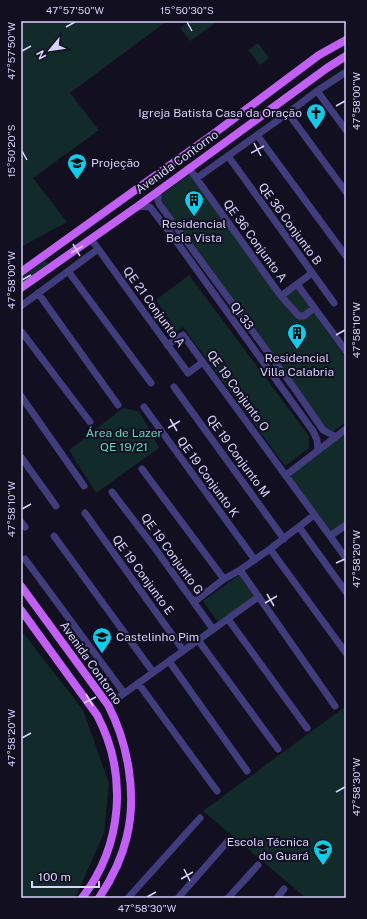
<svg xmlns="http://www.w3.org/2000/svg" width="367" height="919" viewBox="0 0 367 919" font-family="'Public Sans',sans-serif">
  <style>
    .green { fill: #122a2a }
    .lines { fill: none; stroke-linecap: round; stroke-linejoin: round }
    .minor { stroke: #413d7c; stroke-width: 7 }
    .major { stroke: #c260f5; stroke-width: 8 }
    .ticks { fill: none; stroke: #d7d1fc; stroke-width: 1.5 }
    .labels { text-anchor: middle; stroke-width: 4; stroke-linejoin: round; paint-order: stroke }
    .poi-label { font-size: 12px; fill: #d7d1fc; stroke: #120f21; text-anchor: end }
    .street-label { font-size: 12px; fill: #d7d1fc; stroke: #120f21 }
    .park-label { font-size: 12px; fill: #62d7bd; stroke: #120f21 }
    .neatline { fill: none; stroke: #d7d1fc; stroke-width: 1.5 }
    .ticks-label { font-size: 10px; text-anchor: middle; fill: #d7d1fc }
  </style>
  <rect width="100%" height="100%" fill="#120f21"/>
  <path class="green" d="M21 21H167L70 93 99 130 33 178 67 222 21 247Z
    M190 21H211L214 24 190 41 180 28Z
    M258 43 269 58 260 65 248 50Z
    M188 174 193 177 280 300 296 288 346 358V422L333 432 325 428 165 206 161 198 164 193Z
    M45 259 48 264 21 283V275Z
    M189 275 309 436V448L285 466 183 327 177 332 156 300Z
    M123 408 139 411 159 448 96 493 69 450Z
    M346 429V522L333 532H329L288 478Z
    M239 575 254 596 218 622 203 601Z
    M21 630 83 710 109 783 104 833 77 894 72 898H21Z
    M346 706V898H306L203 811Z"/>
  <g class="lines">
    <path class="minor" d="M317 91 346 130
      M288 113 346 192
      M257 135 346 256
      M228 156 334 303
      M189 168 281 296 312 273
      M197 178 288 113 317 91 346 72
      M158 191V201L160 205 297 392 323 430 336 437
      M138 206 150 207 171 234 313 431 317 440 318 450
      M91 239 188 373 203 362
      M68 271 151 383
      M297 284 346 351
      M38 293 118 405
      M281 296 299 316H304L314 308
      M21 306 98 249
      M21 331 90 422
      M167 345 183 335 346 558
      M174 387 284 539
      M21 396 84 486
      M144 407 255 560
      M21 457 56 506
      M142 469 224 579
      M286 475 346 429
      M112 492 154 547 213 629
      M85 513 183 650
      M21 522 25 527
      M299 527 346 592
      M54 536 153 672
      M330 536 346 525
      M270 549 346 653
      M25 559 124 693
      M240 570 335 706
      M194 602 224 579 240 570 270 549 314 515
      M228 619 307 728
      M198 640 278 749
      M169 661 247 771
      M138 683 217 791
      M108 705 258 597
      M128 898 200 818
      M178 898 228 841
      M228 898 258 865
      M277 898 284 889"/>
    <path class="major" d="M21 272 212 135 319 55 346 40
      M21 288 138 206 327 68 346 56
      M21 586 108 705C128 743 137 794 127 836 122 858 111 880 99 898
      M21 610 97 715C128 774 123 845 82 898"/>
  </g>
  <path class="ticks" d="M187 22 192 31M66 27 75 22M22 51 31 46M336 106 345 101M254 143 261 156M22 151 27 160M251 153 264 146M73 244 80 256M71 253 83 246M22 280 31 275M336 335 345 330M170 419 177 431M168 428 180 421M22 509 31 504M336 563 345 559M267 594 274 606M265 603 277 596M86 694 93 706M84 703 96 697M22 738 31 733M336 792 345 787M184 869 190 881M181 879 193 872M147 897 156 892"/>
  <defs>
    <g id="church-pin" transform="scale(1)"><path d="M0 17L-7.5 6A9.5 9.5 0 1 1 7.5 6Z" fill="#0fcdea" stroke="#120f21"/><path d="M-1.2-6h2.4v3.5h3.3v2.4h-3.3V6h-2.4V-.1h-3.3v-2.4h3.3Z" fill="#111"/></g>
    <g id="university-pin" transform="scale(1)"><path d="M0 17L-7.5 6A9.5 9.5 0 1 1 7.5 6Z" fill="#0fcdea" stroke="#120f21"/><path d="M0-5L7-2L0 1L-7-2ZM-4 1L0 2.5L4 1V4Q0 6-4 4Z" fill="#111"/></g>
    <g id="building-pin" transform="scale(1)"><path d="M0 17L-7.5 6A9.5 9.5 0 1 1 7.5 6Z" fill="#0fcdea" stroke="#120f21"/><path d="M-4-6H4V6H1V3H-1V6H-4ZM-2.5-4.3h1.7v1.8h-1.7ZM.8-4.3h1.7v1.8H.8ZM-2.5-1h1.7V.8h-1.7ZM.8-1h1.7V.8H.8Z" fill="#111"/></g>
    <g id="school-pin" transform="scale(1)"><path d="M0 17L-7.5 6A9.5 9.5 0 1 1 7.5 6Z" fill="#0fcdea" stroke="#120f21"/><path d="M0-5L7-2L0 1L-7-2ZM-4 1L0 2.5L4 1V4Q0 6-4 4Z" fill="#111"/></g>
  </defs>
  <g fill-rule="evenodd">
    <use href="#church-pin" x="316" y="113"/>
    <use href="#university-pin" x="77" y="163"/>
    <use href="#building-pin" x="194" y="200"/>
    <use href="#building-pin" x="297" y="333"/>
    <use href="#school-pin" x="102" y="637"/>
    <use href="#university-pin" x="323" y="849"/>
  </g>
  <g class="labels">
    <g class="poi-label">
      <text x="302" y="117">Igreja Batista Casa da Oração</text>
      <text x="91" y="167" text-anchor="start">Projeção</text>
      <text x="194" y="228" text-anchor="middle">Residencial<tspan x="194" dy="14">Bela Vista</tspan></text>
      <text x="297" y="362" text-anchor="middle">Residencial<tspan x="297" dy="14">Villa Calabria</tspan></text>
      <text x="116" y="641" text-anchor="start">Castelinho Pim</text>
      <text x="309" y="846">Escola Técnica<tspan x="309" dy="14">do Guará</tspan></text>
    </g>
    <g class="street-label">
      <text transform="translate(177 162) rotate(-36)" y="4">Avenida Contorno</text>
      <text transform="translate(290 224) rotate(54)" y="4">QE 36 Conjunto B</text>
      <text transform="translate(255 241) rotate(54)" y="4">QE 36 Conjunto A</text>
      <text transform="translate(154 307) rotate(54)" y="4">QE 21 Conjunto A</text>
      <text transform="translate(242 316) rotate(54)" y="4">QI 33</text>
      <text transform="translate(238 391) rotate(54)" y="4">QE 19 Conjunto O</text>
      <text transform="translate(238 456) rotate(54)" y="4">QE 19 Conjunto M</text>
      <text transform="translate(208 477) rotate(54)" y="4">QE 19 Conjunto K</text>
      <text transform="translate(172 554) rotate(54)" y="4">QE 19 Conjunto G</text>
      <text transform="translate(143 575) rotate(54)" y="4">QE 19 Conjunto E</text>
      <text transform="translate(91 663) rotate(55)" y="4">Avenida Contorno</text>
    </g>
    <g class="park-label">
      <text x="124" y="437">Área de Lazer<tspan x="124" dy="14">QE 19/21</tspan></text>
    </g>
  </g>
  <rect width="367" height="919" fill="none" stroke="#120f21" stroke-width="44"/>
  <g transform="translate(50 50) rotate(241)" stroke="#120f21" stroke-width="3" paint-order="stroke">
  <path d="M0-3L7 15L0 10L-7 15Z" fill="#d7d1fc"/>
  <text y="-6" font-size="11" font-weight="bold" text-anchor="middle" fill="#d7d1fc">N</text>
  </g>
  <path d="M32 881v6h67v-6" fill="none" stroke="#d7d1fc" stroke-width="2"/>
  <text x="38" y="881" font-size="12" fill="#d7d1fc" stroke="#120f21" stroke-width="3" paint-order="stroke">100 m</text>
  <rect x="22" y="22" width="323" height="875" class="neatline"/>
  <g class="ticks-label">
    <text x="75" y="14">47°57'50"W</text>
    <text x="187" y="14">15°50'30"S</text>
    <text transform="translate(11 51) rotate(-90)" y="4">47°57'50"W</text>
    <text transform="translate(356 101) rotate(-90)" y="4">47°58'00"W</text>
    <text transform="translate(11 151) rotate(-90)" y="4">15°50'20"S</text>
    <text transform="translate(11 280) rotate(-90)" y="4">47°58'00"W</text>
    <text transform="translate(356 330) rotate(-90)" y="4">47°58'10"W</text>
    <text transform="translate(11 509) rotate(-90)" y="4">47°58'10"W</text>
    <text transform="translate(356 559) rotate(-90)" y="4">47°58'20"W</text>
    <text transform="translate(11 738) rotate(-90)" y="4">47°58'20"W</text>
    <text transform="translate(356 787) rotate(-90)" y="4">47°58'30"W</text>
    <text x="147" y="912">47°58'30"W</text>
  </g>
</svg>
